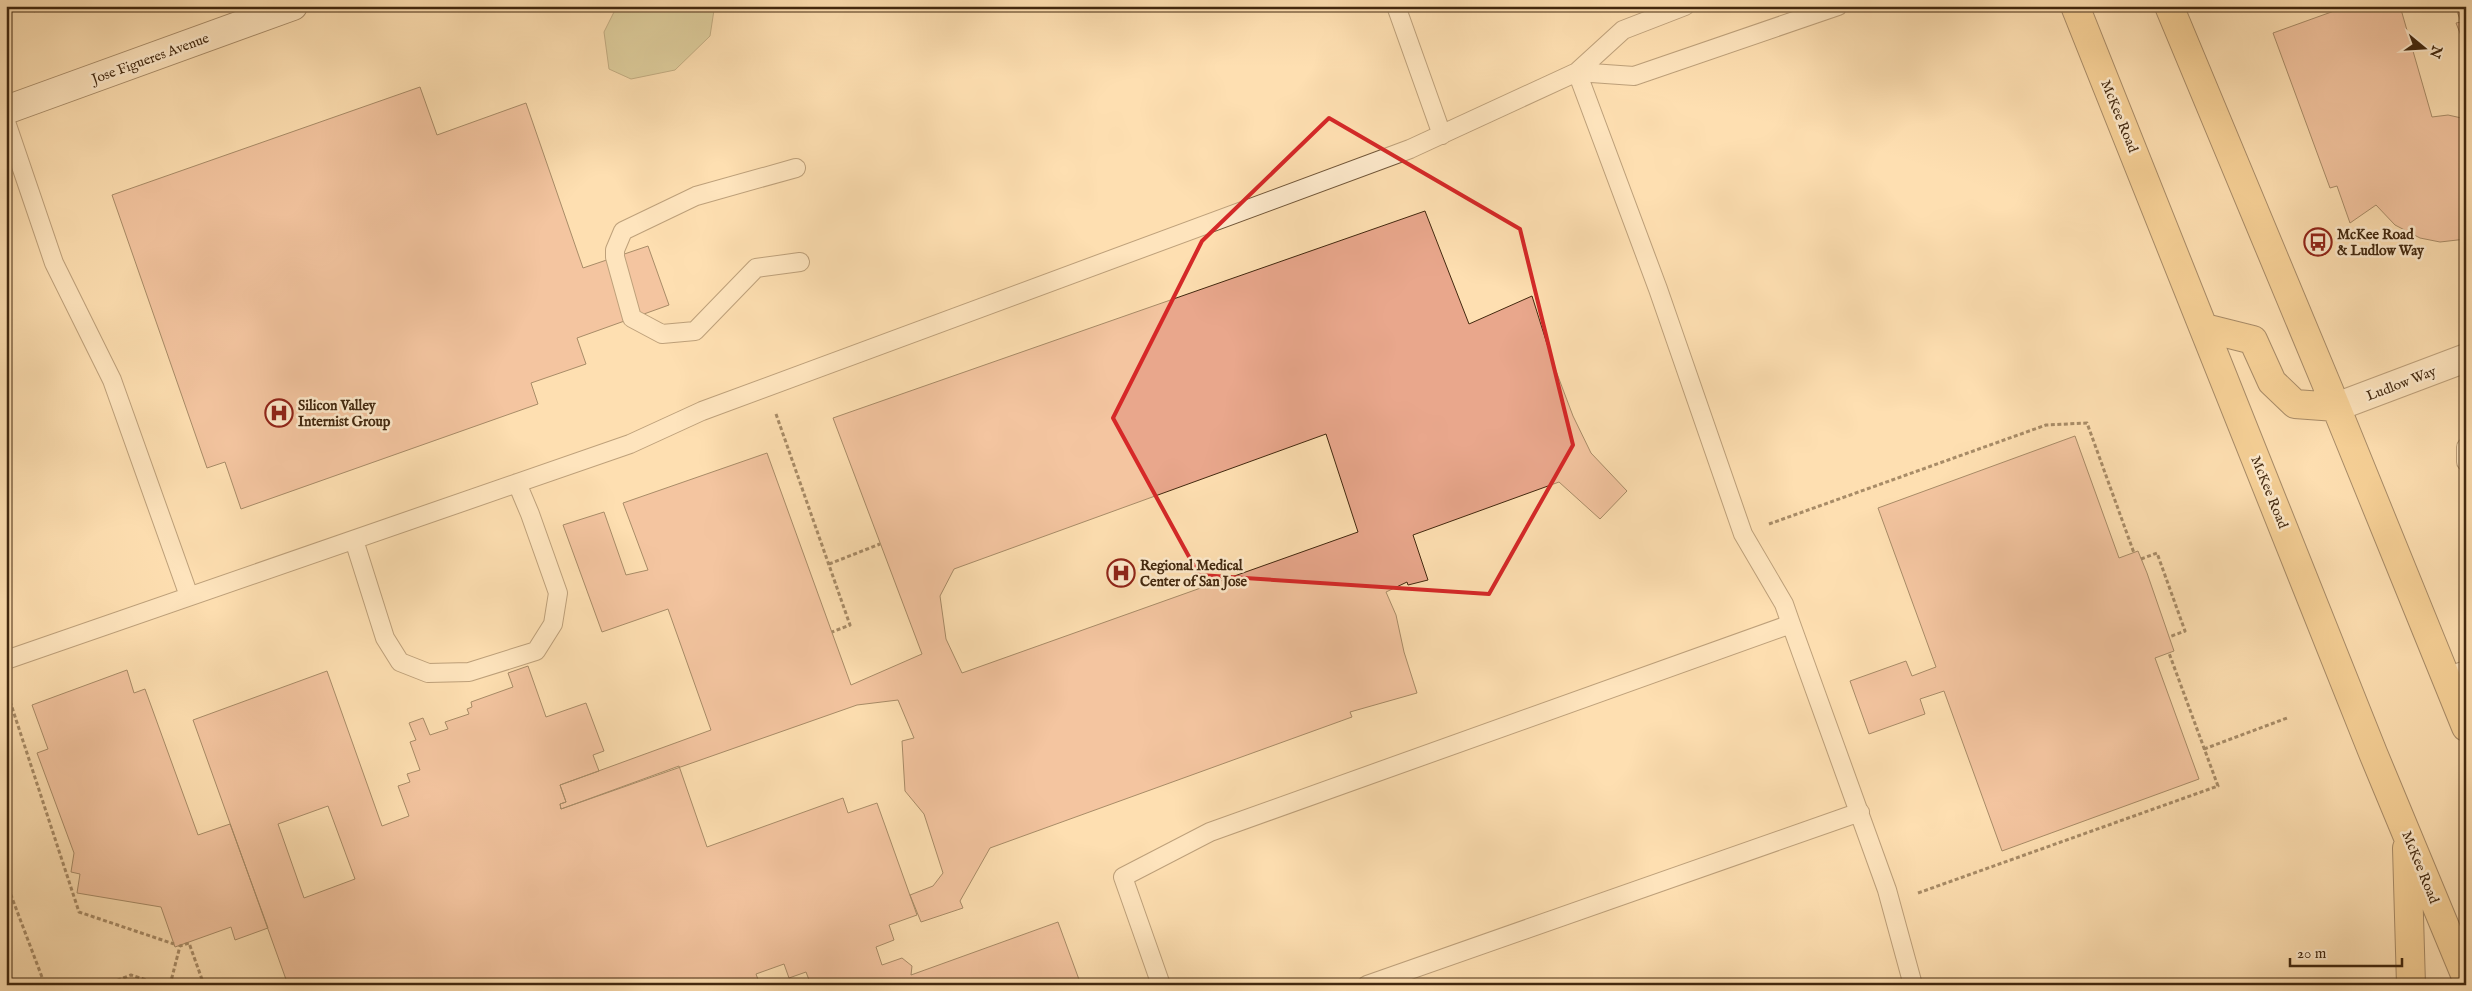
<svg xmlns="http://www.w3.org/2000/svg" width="2472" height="991" viewBox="0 0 2472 991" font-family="'IM FELL English',serif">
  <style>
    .green { fill: #bfc28c; stroke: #80754e }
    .building { fill: #e9a78c; stroke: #42280f; fill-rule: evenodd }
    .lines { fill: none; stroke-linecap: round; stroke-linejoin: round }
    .lane-casing { stroke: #715638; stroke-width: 20 }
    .street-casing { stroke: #715638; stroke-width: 30 }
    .secondary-casing { stroke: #42280f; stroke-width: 30 }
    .primary-casing { stroke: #42280f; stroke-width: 30 }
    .path { stroke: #42280f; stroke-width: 3; stroke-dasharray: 4 2.5; stroke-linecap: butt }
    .lane { stroke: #feeacc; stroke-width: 18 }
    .street { stroke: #feeacc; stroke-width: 28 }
    .secondary { stroke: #feeacc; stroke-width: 28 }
    .primary { stroke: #efc078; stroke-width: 28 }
    .marked { fill: none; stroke: #d62828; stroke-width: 4; stroke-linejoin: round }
    .labels { text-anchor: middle; stroke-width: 5; stroke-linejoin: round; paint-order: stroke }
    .street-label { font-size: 14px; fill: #42280f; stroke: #feeacc }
    .poi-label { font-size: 14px; font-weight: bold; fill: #42280f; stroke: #feeacc; text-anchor: start }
  </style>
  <rect width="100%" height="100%" fill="#fedfb1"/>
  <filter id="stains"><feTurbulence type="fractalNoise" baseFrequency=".004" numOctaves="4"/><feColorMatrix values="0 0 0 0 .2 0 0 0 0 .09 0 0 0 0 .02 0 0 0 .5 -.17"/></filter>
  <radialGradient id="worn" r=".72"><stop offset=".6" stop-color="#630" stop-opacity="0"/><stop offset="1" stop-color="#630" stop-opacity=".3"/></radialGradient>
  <path class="green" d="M617 6H709L714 10 710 36 675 70 631 79 609 69 604 32Z"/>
  <path class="building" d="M32 6H49L34 12Z
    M2348 6H2392V9L2400 6 2432 117 2448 115 2466 119V239L2440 242 2420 238 2395 225 2376 205 2350 223 2337 186 2330 188 2273 33Z
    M2455 6H2466V48L2456 23 2461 22Z
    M420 87 437 135 526 103 583 268 648 246 669 305 577 338 586 364 531 383 538 404 241 509 225 462 207 468 112 195Z
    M1425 211 1469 324 1532 296 1553 363 1573 416 1591 453 1627 491 1600 519 1559 482 1413 535 1428 580 1408 585 1407 582 1386 592 1396 615 1404 652 1417 693 1350 712 1352 717 990 848 960 901 963 908 921 922 910 895 933 886 943 873 924 814 905 791 902 741 914 738 898 700 857 705 561 809 560 804 566 802 560 785 711 730 668 609 602 632 563 525 604 512 626 575 648 570 623 503 767 453 851 685 922 654 833 418ZM1326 434 1358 532 962 673 946 639 940 596 954 569Z
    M2075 436 2119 558 2138 551 2147 573 2174 651 2155 658 2199 779 2002 851 1944 691 1920 699 1925 714 1869 734 1850 681 1906 661 1912 676 1936 667 1878 508Z
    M528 666 546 717 586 703 604 751 593 755 599 771 560 785 566 802 560 804 561 809 679 766 707 847 843 798 848 813 877 803 917 915 889 925 894 940 876 947 882 965 902 958 912 966 911 975 1058 922 1081 985H811L806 972 789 978 784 964 756 974 760 985H288L193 720 327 671 382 826 409 816 398 786 410 782 407 774 420 770 410 742 416 740 409 723 423 718 430 735 448 729 445 722 469 714 467 709 472 707 471 702 513 687 508 673ZM328 806 355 879 304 898 278 824Z
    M127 670 134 693 145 689 198 835 230 824 268 928 235 940 231 927 175 947 161 907 77 893 80 874 71 872 74 853 37 753 48 749 32 705Z"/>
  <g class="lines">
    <g class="lane-casing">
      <path id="lane" d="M1396 6 1442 135
        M1577 72 1658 289 1743 534 1784 604 1791 624 1887 890 1913 985
        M1577 72 1634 76 1838 6
        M6 122 54 263 112 380 189 596
        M796 168 696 196 623 231 615 250V257L632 318 662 334 695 331 756 268 800 262
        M2466 447V462
        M354 540 385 638 400 662 428 673 469 672 536 651 553 624 558 593 530 514 517 483
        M6 660 630 444 702 411 1410 149 1577 72 1623 30 1685 6
        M2445 677 2466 670
        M1161 985 1123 877 1210 832 1791 624
        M1367 985 1860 812"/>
    </g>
    <g class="street-casing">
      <path id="street" d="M2336 407 2466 358"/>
    </g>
    <g class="secondary-casing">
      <path id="secondary" d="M6 110 293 6"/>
    </g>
    <g class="primary-casing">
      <path id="primary" d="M2075 6 2373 753 2466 977
        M2169 6 2336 407 2466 727
        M2205 328 2253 340 2272 382 2295 404 2336 407
        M2407 848 2411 985"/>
    </g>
    <path class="path" d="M776 414 850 625 832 632
      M1769 524 2046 425 2087 423 2134 553
      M2141 559 2157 553 2185 631 2169 637
      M829 564 880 544
      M6 689 79 912 174 944
      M2204 749 2287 718
      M6 882 45 985
      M1918 893 2218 786 2169 653
      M105 985 131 975 162 985
      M170 985 180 946 189 943 204 985"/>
    <use href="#lane" class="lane"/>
    <use href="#street" class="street"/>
    <use href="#secondary" class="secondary"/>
    <use href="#primary" class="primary"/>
  </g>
  <path d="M0 0H2472V991H0ZM1329 118 1520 229 1573 445 1489 594 1199 575 1113 418 1202 241Z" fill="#fedfb1" fill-opacity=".55" fill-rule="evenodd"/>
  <path class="marked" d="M1329 118 1520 229 1573 445 1489 594 1199 575 1113 418 1202 241Z"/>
  <defs>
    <g id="bus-ring" transform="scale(1.4375)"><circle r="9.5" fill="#feeacc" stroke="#8f2418" stroke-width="1.5"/><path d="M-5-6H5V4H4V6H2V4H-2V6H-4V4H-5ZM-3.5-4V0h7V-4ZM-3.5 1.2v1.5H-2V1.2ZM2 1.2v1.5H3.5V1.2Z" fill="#8f2418"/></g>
    <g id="hospital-ring" transform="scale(1.4375)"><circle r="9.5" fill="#feeacc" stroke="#8f2418" stroke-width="1.5"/><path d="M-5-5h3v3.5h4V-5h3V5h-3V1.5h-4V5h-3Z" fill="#8f2418"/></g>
  </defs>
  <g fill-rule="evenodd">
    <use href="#bus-ring" x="2318" y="242"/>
    <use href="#hospital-ring" x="279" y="413"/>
    <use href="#hospital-ring" x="1121" y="573"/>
  </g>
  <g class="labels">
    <g class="street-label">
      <text transform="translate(150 58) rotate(-20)" y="5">Jose Figueres Avenue</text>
      <text transform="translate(2120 116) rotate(68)" y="5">McKee Road</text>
      <text transform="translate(2401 383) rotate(-21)" y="5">Ludlow Way</text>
      <text transform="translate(2270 492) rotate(68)" y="5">McKee Road</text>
      <text transform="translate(2421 867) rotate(68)" y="5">McKee Road</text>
    </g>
    <g class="poi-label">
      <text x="2337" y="239">McKee Road<tspan x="2337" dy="16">&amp; Ludlow Way</tspan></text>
      <text x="298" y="410">Silicon Valley<tspan x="298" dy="16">Internist Group</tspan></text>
      <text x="1140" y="570">Regional Medical<tspan x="1140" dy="16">Center of San Jose</tspan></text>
    </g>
  </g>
  <rect width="2472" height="991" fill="none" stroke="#fedfb1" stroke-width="25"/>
  <rect x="8" y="8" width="2457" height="976" fill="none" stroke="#42280f" stroke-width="2.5"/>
  <rect x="12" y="12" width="2447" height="966" fill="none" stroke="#42280f"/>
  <g transform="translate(2424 48) rotate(108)" stroke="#feeacc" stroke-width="4" paint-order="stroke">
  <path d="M0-4L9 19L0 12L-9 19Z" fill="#42280f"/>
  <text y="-8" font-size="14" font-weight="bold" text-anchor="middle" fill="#42280f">N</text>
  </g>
  <path d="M2290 958v8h112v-8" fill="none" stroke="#42280f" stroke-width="2.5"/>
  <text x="2297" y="958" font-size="15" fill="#42280f" stroke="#feeacc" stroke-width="4" paint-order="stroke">20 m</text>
  <rect width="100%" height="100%" filter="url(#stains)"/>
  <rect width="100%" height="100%" fill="url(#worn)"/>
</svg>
